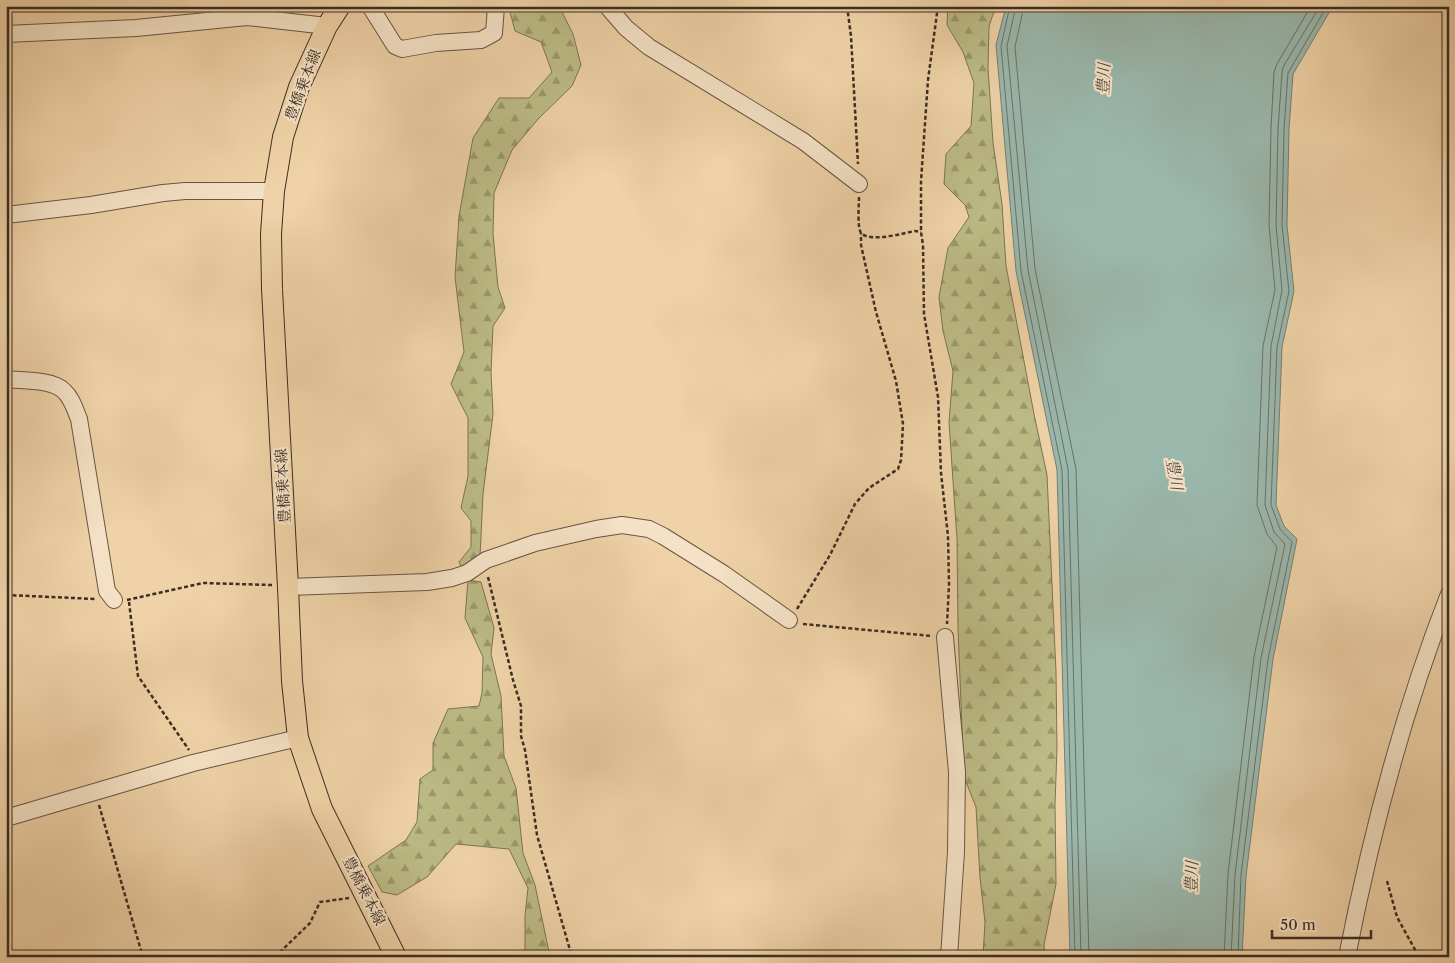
<svg xmlns="http://www.w3.org/2000/svg" width="1455" height="963" viewBox="0 0 1455 963" font-family="'Libre Caslon Text','Noto Serif JP',serif">
  <style>
    .forest { fill: url(#forest-firs); stroke: #7c7454 }
    .water { fill: #9ab7ac; stroke: #748075 }
    .lines { fill: none; stroke-linecap: round; stroke-linejoin: round }
    .shore { stroke: #6a7268; stroke-width: 1 }
    .minor-casing { stroke: #685644; stroke-width: 18 }
    .major-casing { stroke: #3b2d23; stroke-width: 22 }
    .path { stroke: #3b2d23; stroke-width: 2.5; stroke-dasharray: 4 2.5; stroke-linecap: butt }
    .minor { stroke: #f5e2c6; stroke-width: 16 }
    .major { stroke: #efd2a7; stroke-width: 20 }
    .labels { text-anchor: middle; stroke-width: 4.5; stroke-linejoin: round; paint-order: stroke }
    .street-label { font-size: 15px; fill: #3b2d23; stroke: #f5e2c6 }
    .water-label { font-size: 16px; font-style: italic; fill: #4e493e; stroke: #f5e2c6 }
  </style>
  <defs>
    <pattern id="forest-firs" width="22" height="20" patternUnits="userSpaceOnUse" patternTransform="scale(1.25)"><rect width="22" height="20" fill="#bcbb85"/><path d="M5 1l3.5 6h-7zM16 11l3.5 6h-7z" fill="#9a986c"/></pattern>
  </defs>
  <rect width="100%" height="100%" fill="#efd2a7"/>
  <filter id="stains"><feTurbulence type="fractalNoise" baseFrequency=".004" numOctaves="4"/><feColorMatrix values="0 0 0 0 .2 0 0 0 0 .09 0 0 0 0 .02 0 0 0 .5 -.17"/></filter>
  <radialGradient id="worn" r=".72"><stop offset=".6" stop-color="#630" stop-opacity="0"/><stop offset="1" stop-color="#630" stop-opacity=".3"/></radialGradient>
  <path class="forest" d="M519 6H559L573 34 581 65 572 86 539 118 512 150 494 193 493 234 498 287 505 308 493 326 491 372 493 414 483 494 480 557 462 568 459 562 471 547V521L461 508 468 476V418L451 384 464 352 455 277 459 216 473 138 499 98H529L552 72 541 42 515 31 510 12Z
    M948 6H996L989 26 988 68 993 143 1002 204 1006 266 1034 414 1047 475 1056 672 1057 748 1055 805 1056 884 1044 945 1045 957H983L985 922 980 878 976 807 964 777 958 629 957 539 949 422 953 371 943 331 939 297 948 248 969 217 965 205 944 184 946 154 971 126 974 83 963 52 947 25Z
    M468 580 481 582 494 628 491 654 501 696 504 756 516 788 523 853 535 885 550 957H525V916L528 888 509 849 456 844 427 877 397 895 382 892 368 866 406 840 417 822 420 779 433 770V743L448 709 479 706 482 693 483 657 465 618Z"/>
  <path class="water" d="M1006 6H1333L1293 74 1289 129 1287 225 1294 291 1282 347 1276 505 1284 526 1297 539 1273 659 1246 876 1242 957H1070L1057 470 1016 271 996 45Z"/>
  <g class="lines">
    <path class="shore" d="M1010 6 1001 46 1021 271 1062 470 1075 957
      M1016 6 1007 46 1028 270 1068 469 1081 957
      M1024 6 1015 47 1035 269 1076 469 1089 957
      M1224 957 1228 874 1254 657 1277 547 1267 534 1257 505 1263 346 1275 290 1269 225 1271 128 1274 72 1277 64 1311 6
      M1231 957 1235 875 1261 658 1285 544 1274 532 1265 505 1271 346 1282 290 1276 225 1278 129 1282 73 1283 67 1320 6
      M1238 957 1241 875 1268 659 1292 542 1280 529 1271 505 1277 347 1289 291 1282 225 1284 129 1288 73 1327 6"/>
    <g class="minor-casing">
      <path id="minor" d="M370 6 395 46 402 49 436 43 481 40 494 33 496 6
        M607 6 626 28 649 47 803 141 859 184
        M6 34 136 28 247 17 327 26
        M6 215 91 205 163 193 185 191H274
        M6 379C22 381 52 379 64 391 72 398 75 410 79 419L107 591 114 600
        M288 587 427 582 452 578 467 573 486 560 535 543 596 529 622 525 649 529 663 536 724 574 789 620
        M945 637 957 772 956 852 949 957
        M6 818 193 763 298 738
        M1347 957C1371 834 1403 711 1449 594"/>
    </g>
    <g class="major-casing">
      <path id="major" d="M340 6 327 26 299 87 283 137 274 191 271 234 272 289 288 587 292 681 298 738 322 809 396 957"/>
    </g>
    <path class="path" d="M847 6 851 36 858 164
      M938 6 928 80 921 181V232L923 245 924 314 938 397 941 473 948 536 949 585 947 624
      M859 197C859 205 857 227 861 233 870 243 904 233 915 231L921 232
      M488 577 513 680 521 706V736L525 750 537 835 572 957
      M6 595 96 599
      M127 600 203 583 272 585
      M129 602 138 676 189 750
      M797 609 830 555 855 504 869 488 898 469 901 460 903 424 896 381 876 312 861 245V233
      M803 624 932 636
      M99 805 142 954 139 957
      M1387 881 1397 917 1419 957
      M275 957 310 923 320 902 349 898"/>
    <use href="#minor" class="minor"/>
    <use href="#major" class="major"/>
  </g>
  <g class="labels">
    <g class="street-label">
      <text transform="translate(303 85) rotate(-69)" y="5">豊橋乗本線</text>
      <text transform="translate(283 486) rotate(-93)" y="5">豊橋乗本線</text>
      <text transform="translate(364 891) rotate(63)" y="5">豊橋乗本線</text>
    </g>
    <g class="water-label">
      <text transform="translate(1103 79) rotate(-87)" y="6">豊川</text>
      <text transform="translate(1175 474) rotate(80)" y="6">豊川</text>
      <text transform="translate(1191 877) rotate(-88)" y="6">豊川</text>
    </g>
  </g>
  <rect width="1455" height="963" fill="none" stroke="#efd2a7" stroke-width="25"/>
  <rect x="8" y="8" width="1440" height="948" fill="none" stroke="#3b2d23" stroke-width="2.5"/>
  <rect x="12" y="12" width="1430" height="938" fill="none" stroke="#3b2d23"/>
  <path d="M1272 930v8h99v-8" fill="none" stroke="#3b2d23" stroke-width="2.5"/>
  <text x="1280" y="930" font-size="15" fill="#3b2d23" stroke="#f5e2c6" stroke-width="4" paint-order="stroke">50 m</text>
  <rect width="100%" height="100%" filter="url(#stains)"/>
  <rect width="100%" height="100%" fill="url(#worn)"/>
</svg>
